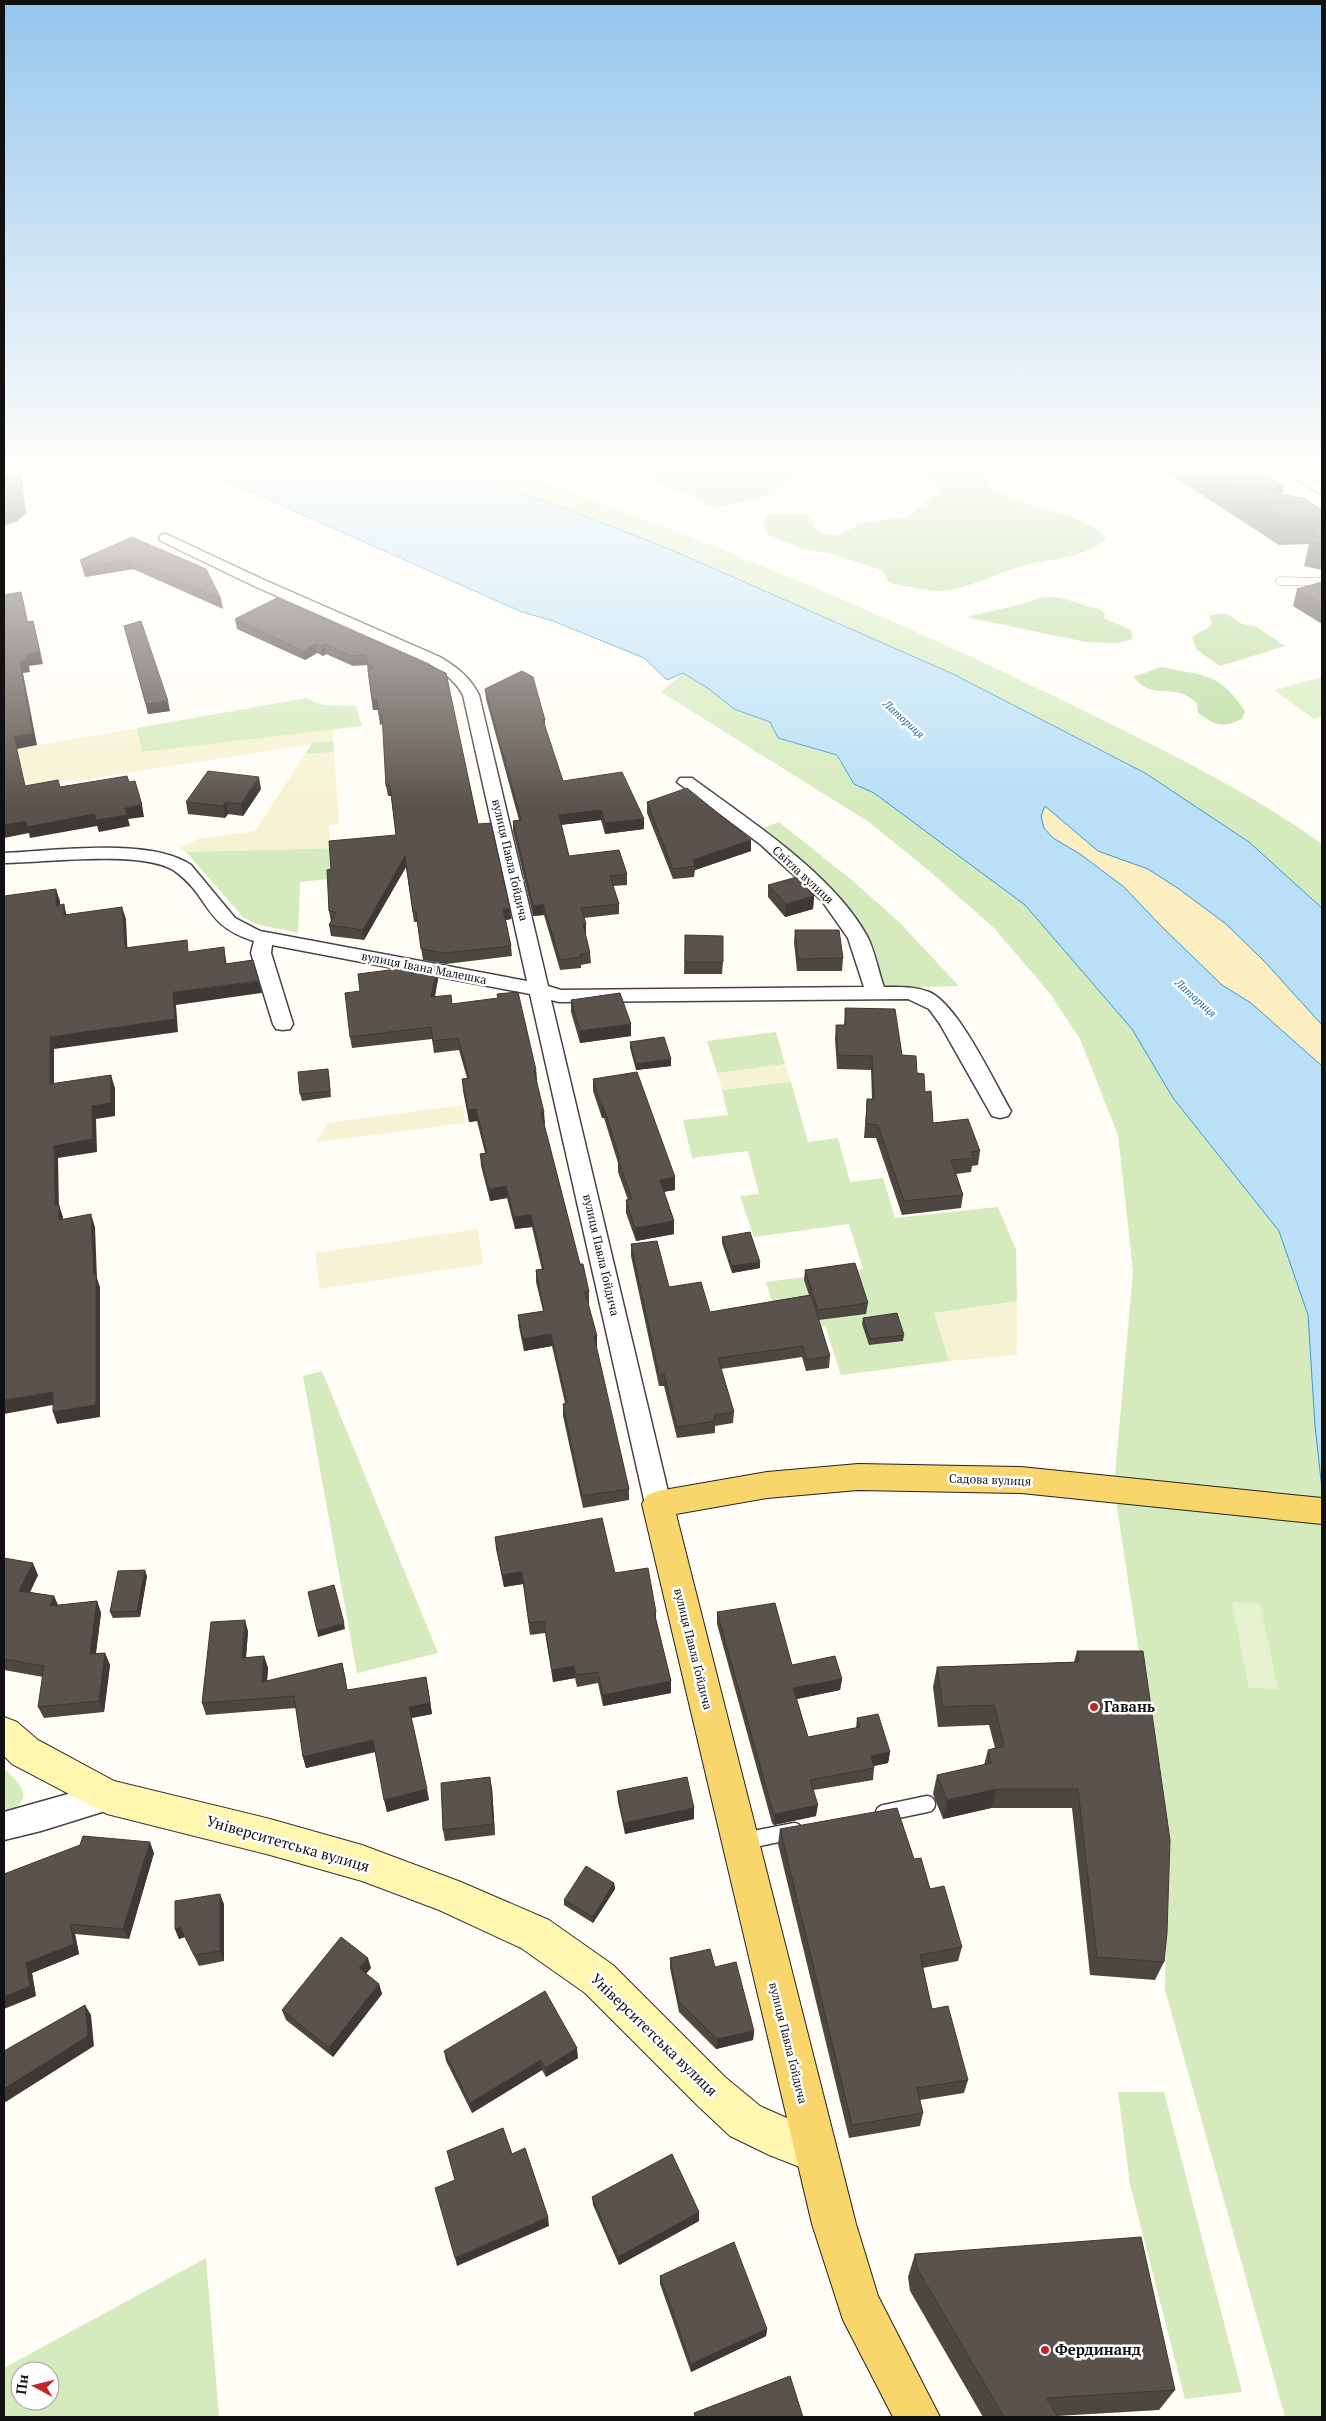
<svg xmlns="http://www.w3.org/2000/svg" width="1326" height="2421" viewBox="0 0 1326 2421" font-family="'PT Serif',serif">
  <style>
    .farmland { fill: #f6f3d4 }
    .green { fill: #d5ebbd; fill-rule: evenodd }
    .forest { fill: #b9dc9c }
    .sand { fill: #fbeec1 }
    .pitch { fill: #e6f2cf }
    .water { fill: #b9e0f7; stroke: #3f96cf }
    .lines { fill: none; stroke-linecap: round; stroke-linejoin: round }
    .lane-far1-casing { stroke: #444; stroke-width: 9 }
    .lane-casing { stroke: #444; stroke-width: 19 }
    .street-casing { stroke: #444; stroke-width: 3 }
    .secondary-casing { stroke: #333; stroke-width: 2 }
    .primary-casing { stroke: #222; stroke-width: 2 }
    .lane-far1 { stroke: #fff; stroke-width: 8 }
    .lane { stroke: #fff; stroke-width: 16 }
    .street { fill: #fff; fill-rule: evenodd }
    .secondary { fill: #fff6b0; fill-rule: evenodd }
    .primary { fill: #f9d66b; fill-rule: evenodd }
    .wall { fill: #4d4742 }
    .shaded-wall { fill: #3f3936 }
    .building { fill: #5a524d; stroke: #3f3936 }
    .poi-dot { fill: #c4262e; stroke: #fff; stroke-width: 2 }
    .labels { text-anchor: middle; stroke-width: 5; stroke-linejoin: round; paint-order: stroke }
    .far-water-label { font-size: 11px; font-style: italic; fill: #1768a6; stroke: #fff }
    .street-label { font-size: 12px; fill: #111; stroke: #fff }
    .near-poi-label { font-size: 15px; font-weight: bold; fill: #111; stroke: #fff; text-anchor: start }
    .near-street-label { font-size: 15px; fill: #111; stroke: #fff }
  </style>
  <rect width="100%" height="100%" fill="#fffdf5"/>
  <path class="farmland" d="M137 728 142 752 334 728 333 741 86 779 5 788 4 751Z
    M334 752 339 824 329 825 330 841 339 848 186 852 180 848 198 839 255 831 305 754Z
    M785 1064 791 1082 722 1090 717 1073Z
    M463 1105 465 1123 316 1142 328 1123Z
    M478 1229 483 1264 320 1289 315 1253Z
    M1017 1301V1355L949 1361 934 1313Z"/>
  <path class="green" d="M501 467C693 534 881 612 1064 701 1152 744 1242 787 1322 844V908L1249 842 1145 773 953 674 674 551 598 521 458 470Z
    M683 673 709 689 734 709 770 722 778 738 837 755 854 784 874 793 1025 905 1132 1029 1173 1098 1279 1231 1308 1315 1315 1426 1322 1489V2417H1285L1165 1990 1167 1839 1114 1487 1133 1271 1118 1135 1080 1039 1051 995 994 928 928 870 869 822 661 692Z
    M1322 677V716L1314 719 1274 690Z
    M306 698 323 705 356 706 362 726 142 752 137 728Z
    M333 741 334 752 305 754 312 743Z
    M779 822 853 881 899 922 959 986 881 988 852 917 759 830Z
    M339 848 376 874 300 882 298 933 256 924 243 917 186 852Z
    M776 1032 785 1064 717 1073 707 1041Z
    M791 1082 808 1142 838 1138 850 1182 883 1178 895 1218 998 1207 1016 1250 1017 1301 934 1313 949 1361 841 1375 825 1326 782 1334 766 1282 863 1269 849 1224 754 1237 740 1196 759 1194 748 1151 692 1158 683 1120 728 1115 722 1090Z
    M322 1371 438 1653 357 1673 303 1376Z
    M4 1769C25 1787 34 1800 4 1815Z
    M1118 2092H1164L1242 2392 1185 2399 1130 2184Z
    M206 2258 219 2417H4V2368ZM20 2371H50V2401H20Z"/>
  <path class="forest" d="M670 467H832L796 475 773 495 716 508 698 501 688 492 674 490 658 484 654 479 659 472Z
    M866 467H995L997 473 986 482C1020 514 1075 505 1107 539 1079 559 1062 557 1031 564 1001 570 974 588 942 591 932 592 901 585 889 583L882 570 829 553 803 549 769 535 763 523 769 515 807 514 818 532C847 541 840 530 862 524 876 519 894 520 909 517L918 508 939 492 936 482 915 472Z
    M1053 597C1070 598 1084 607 1100 609L1105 614 1104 618 1131 630 1132 639 1117 643 1086 642 966 617 1023 604 1038 598Z
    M1217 614H1227L1242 624 1257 627 1285 646 1220 666 1197 650 1192 638C1198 631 1207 631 1212 623L1209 616Z
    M1161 667C1204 676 1219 672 1245 711L1242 719C1222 728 1216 726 1198 713L1197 703C1193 700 1188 696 1183 694 1161 687 1153 698 1133 677Z"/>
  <path class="sand" d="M1045 806 1098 851 1148 869 1179 889 1226 924 1265 962 1322 1025V1066L1251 1003 1222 985 1162 927 1124 887 1080 854 1053 838 1044 828 1041 816Z"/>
  <path class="pitch" d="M1232 1602 1260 1603 1278 1689 1249 1688Z"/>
  <path class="water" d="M195 467H449L598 521 674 551 953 674 1145 773 1249 842 1322 908V1025L1265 962 1226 924 1179 889 1148 869 1098 851 1045 806 1041 816 1044 828 1053 838 1080 854 1124 887 1162 927 1222 985 1251 1003 1322 1066V1489L1315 1426 1308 1315 1279 1231 1173 1098 1132 1029 1025 905 874 793 854 784 837 755 778 738 770 722 734 709 709 689 683 673 667 680 644 658 553 621 522 612Z"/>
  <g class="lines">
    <g class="lane-far1-casing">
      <path id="lane-far1" d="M1280 581 1322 582"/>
    </g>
    <g class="lane-casing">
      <path id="lane" d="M884 1813 927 1804
        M744 1841 794 1831"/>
    </g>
    <g class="street-casing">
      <path id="street" d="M1277 467H1293L1322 485V495Z
        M166 534 262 579 440 657C457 667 470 677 479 695L548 986 561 990 864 987 848 938 822 901 760 844 677 782 680 778H692C749 820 833 874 867 936 875 951 878 971 884 987 899 987 914 986 929 992 958 1004 994 1082 1011 1111L1008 1116 1000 1118 992 1116 940 1024 929 1009 908 999 559 1002 551 1000 671 1504 667 1512 658 1515 649 1512 645 1504 530 994 272 945 271 953 293 1024 290 1029 283 1030 276 1029 273 1024 251 953 254 941C203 925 211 898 176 872 146 849 43 863 4 863V853C53 851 150 837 191 865L235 918 260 931 527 981 463 695C455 680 443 672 428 663L252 585 161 541 159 538 161 535Z
        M107 1783 118 1787 122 1797 118 1807 41 1831 4 1840V1812Z"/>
    </g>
    <g class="secondary-casing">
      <path id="secondary" d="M4 1717 17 1722 38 1740 114 1781 270 1819 362 1845 461 1882 549 1920 613 1965 725 2077 760 2106 830 2137 836 2152 830 2167 815 2173 769 2155 730 2136 697 2105 585 1993 521 1948 439 1910 362 1881 270 1855 107 1814 12 1764 4 1756Z"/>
    </g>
    <g class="primary-casing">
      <path id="primary" d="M858 1464 1021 1467 1322 1498V1524L1021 1493 858 1490 767 1498 676 1514 856 2224 878 2296 940 2417H893L843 2320 812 2224 642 1504 647 1495 658 1491 767 1472Z"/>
    </g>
    <use href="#lane-far1" class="lane-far1"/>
    <use href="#lane" class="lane"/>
    <use href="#street" class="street"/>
    <use href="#secondary" class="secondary"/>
    <use href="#primary" class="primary"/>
  </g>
  <path class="wall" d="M1159 467H1253L1284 486 1282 494 1322 510V570L1304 566 1309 544 1279 545Z
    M132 537 221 599 223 609 133 569 85 577 80 560Z
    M1322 582V624L1293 606 1297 589Z
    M235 619 446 673 478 824 510 909 511 919 506 920 511 946 512 956 446 964 423 960 417 922H414L406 867 364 940 331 936 329 925 331 922 329 911 331 869 396 835 391 796H388L386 786 383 724 380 725 378 710H373L367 665 353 666 326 654 323 656 317 653 305 660 237 629Z
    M124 626 170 711 148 714Z
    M485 689 545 720V728L563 781 644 829 605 834 601 820 561 825 569 856 627 874V885L613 886 619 904V914L584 918 586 924V934L585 935 590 953 591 963 581 965V968L560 970 544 915 533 916 513 831V821L519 820 486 699Z
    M261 789 243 816 228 814 225 818 188 814 186 802Z
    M647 802 751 840V851L695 870 694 877 673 879 647 813Z
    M768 885 814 896 813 909 785 917 768 897Z
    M795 930 843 958 842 971H797L794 942Z
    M685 935 723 962 722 974H684Z
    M438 979 435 997 452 1004 536 1070 537 1082 545 1124H544L580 1264 589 1292V1304H588L597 1336V1348H596L629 1489V1500L583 1508 563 1416V1404L565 1403 552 1346 524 1351 519 1327 518 1315 543 1311 536 1282V1270H542L532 1227 515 1229 507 1198 490 1201 481 1166 480 1154 485 1153 477 1121 469 1122 463 1091 462 1079 467 1078 459 1050 434 1053 432 1039 352 1048 350 1037 360 991Z
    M571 1000 631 1036 580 1043 571 1012Z
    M845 1008 902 1055 917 1073 925 1092 933 1123 980 1151 978 1165 972 1166 971 1172 956 1174 963 1195 961 1208 902 1215 876 1138H864L867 1099H872L871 1070 837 1069 835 1039 836 1025H844Z
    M630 1042 671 1066 636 1070 630 1048Z
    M329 1075 331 1097 302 1101 300 1094Z
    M593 1079 675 1190 664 1192 674 1221V1234L636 1241 626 1213V1200H628L618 1172V1163L604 1118H602L593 1091Z
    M722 1237 760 1268 732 1273 722 1243Z
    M631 1244 669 1287 710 1312 809 1295 804 1280 805 1270 868 1303 866 1314 819 1320 830 1356 829 1368 806 1371 802 1357 721 1369 734 1412 733 1423 715 1426V1433L677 1438 664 1386H659L631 1256Z
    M863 1318 904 1335 903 1341 869 1345 862 1324Z
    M495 1537 615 1573 656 1612V1619L671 1681V1693L603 1706 598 1683 577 1687 575 1678 553 1682 545 1633 530 1635 523 1584 504 1587 496 1549Z
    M4 1558 38 1575 30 1592 54 1596 58 1605 97 1601 101 1613 96 1654 105 1653 110 1665 104 1712 44 1718 38 1707 43 1677 4 1670Z
    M147 1576 140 1617 113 1618 110 1612Z
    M717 1612 792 1665 842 1679 840 1690 797 1699 808 1737 856 1728 857 1718 890 1752 888 1763 874 1766V1768L873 1780 814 1790 816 1816 774 1825 772 1823 717 1624Z
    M248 1631 246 1658 264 1656 268 1668 267 1681 342 1663 347 1690 428 1688 432 1714 411 1718 429 1800 387 1812 375 1752 306 1768 303 1757 296 1708 206 1715 202 1703Z
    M1077 1651 1164 1962 1155 1980 1090 1975 1072 1808H991L943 1819 933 1794 937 1775 984 1765 988 1750 995 1748 989 1725 938 1727 933 1687 937 1667 1074 1662Z
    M492 1788 495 1835 445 1841 443 1830Z
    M617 1791 694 1808V1819L625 1834 618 1802Z
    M780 1829 914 1859 962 1947 958 1961 923 1968 932 2009 968 2080 964 2093 920 2100 923 2113 920 2126 849 2138 778 1844Z
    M154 1853 129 1939 75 1934 79 1954 32 1973 36 1996 4 1874Z
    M614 1883 615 1889 593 1923 564 1905V1900Z
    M224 1904V1961L199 1966 185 1937 179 1939 175 1929Z
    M670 1958 715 1967 754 2031 753 2040 716 2049 679 2012 670 1968Z
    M371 1968 366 1974 379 1984 382 1994 333 2057 286 2020 282 2010Z
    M444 2051 578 2058 546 2077 542 2070 472 2113 446 2061Z
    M592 2197 699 2221 619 2265 593 2205Z
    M915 2254 1175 2390 1159 2410 1057 2416 1058 2417H983L910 2291 908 2277Z
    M660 2276 767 2329 766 2336 691 2372 660 2284Z"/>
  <path class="shaded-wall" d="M20 472 22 482 26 513 18 521 4 526V514Z
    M1284 486 1278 510 1261 491Z
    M130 559 133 569 85 577 83 567Z
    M21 592 24 603 30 633 27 622Z
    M33 621 43 664 29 666 30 672 23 673 37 745 17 749 28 797 14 737 20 662 26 655Z
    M316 644 317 653 305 660 303 651Z
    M325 644 326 654 323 656 321 646Z
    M372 700H377L378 710H373Z
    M168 701 170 711 148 714 146 704Z
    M259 777 261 789 243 816 241 804Z
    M226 802 228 814 225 818 223 806Z
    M142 805 144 817 128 819 125 808Z
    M601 810V820L559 825V815Z
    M94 814 127 815 130 826 99 832 97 826 30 838 29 833 4 838V825L26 821Z
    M644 819V829L605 834V823Z
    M751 840V851L695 870V866L693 860Z
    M405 856 406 867 364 940 363 930Z
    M4 882 5 887V908L4 904Z
    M56 889 60 901V918L56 906Z
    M814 896 813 909 785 917 786 904Z
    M64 904 67 917 64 915Z
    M543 904 544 915 533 916V906Z
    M122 907 126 919 128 961 125 948Z
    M503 909H510L511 919 504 920Z
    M583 924H586V934L583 935Z
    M224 947 226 960 228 977 225 964Z
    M437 967 438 979 432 1009 431 997Z
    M259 981 262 993 176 1005 178 1032 54 1049V1096L50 1084V1037L173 992Z
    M631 1024V1036L580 1043V1031Z
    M671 1059V1066L636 1070V1064Z
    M536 1070 537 1082 534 1083V1071Z
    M111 1075 115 1088V1116L96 1119 97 1152 58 1158 59 1212V1205L63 1217V1232L55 1205 54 1146 92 1106Z
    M603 1105 604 1118H602L601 1106Z
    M476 1109 477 1121 469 1122 468 1110Z
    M541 1112H544L545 1124H542Z
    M675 1177V1190L660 1192V1180Z
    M506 1186 507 1198 490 1201 489 1189Z
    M91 1214 95 1227 97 1278 100 1287V1417L57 1424 53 1412Z
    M531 1215 532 1227 515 1229 514 1217Z
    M674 1221V1234L636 1241 635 1228Z
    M760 1262V1268L732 1273V1266Z
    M551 1334 552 1346 524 1351 523 1339Z
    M594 1336H597V1348H594Z
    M53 1392 58 1404 4 1414V1400Z
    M33 1563 38 1575 25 1603 19 1591Z
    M145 1570 147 1576 140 1617 137 1611Z
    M522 1572 523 1584 504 1587 502 1575Z
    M54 1596 59 1608 50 1606Z
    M97 1601 101 1613 94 1666 90 1654Z
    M245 1620 248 1631 245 1670 242 1658Z
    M344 1623 345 1629 318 1637 317 1631Z
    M105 1653 110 1665 104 1712 99 1701Z
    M264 1656 268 1668 266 1694 262 1682Z
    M342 1663 345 1675 349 1702 347 1690Z
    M574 1666 575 1678 553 1682 552 1670Z
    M426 1677 432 1714 411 1718 409 1707Z
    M842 1679 840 1690 792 1700 793 1688Z
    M671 1681V1693L603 1706V1695Z
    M373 1740 375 1752 306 1768 303 1757Z
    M890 1752 888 1763 869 1767 871 1756Z
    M490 1777 492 1788 495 1835 493 1824Z
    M427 1789 429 1800 387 1812 384 1800Z
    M997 1789 991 1808 943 1819 947 1800Z
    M818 1805 816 1816 774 1825 775 1814Z
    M694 1808V1819L625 1834 624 1823Z
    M150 1842 154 1853 129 1939 123 1929Z
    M614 1883 615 1889 593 1923V1917Z
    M220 1894 224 1904V1961L220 1951Z
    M70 1924 75 1934 79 1954 32 1973 36 1996 4 2009V1997L26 1963Z
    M180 1927 185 1937 179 1939 175 1929Z
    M368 1958 371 1968 362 1978 359 1968Z
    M379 1984 382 1994 333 2057 329 2048Z
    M85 2005 91 2015 94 2046 4 2103V2089Z
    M754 2031 753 2040 716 2049 717 2039Z
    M577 2048 578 2058 546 2077 545 2068Z
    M541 2060 542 2070 472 2113 470 2103Z
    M699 2212V2221L619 2265 618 2257Z
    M548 2217 549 2226 457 2266 455 2258Z
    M767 2329 766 2336 691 2372V2364Z"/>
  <path class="building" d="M1201 467H1253L1284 486 1261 491 1304 498 1322 510V544L1310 542 1321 520H1286Z
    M20 472 24 503 15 510 4 514V477Z
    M132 537 206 569 221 599 130 559 83 567 80 560Z
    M1322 582V604L1297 589Z
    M21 592 27 622 33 621 40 652 26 655 27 660 20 662 33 734 14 737 25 786 58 780 60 787 127 776 129 782 135 781 142 805 125 808 127 815 96 820 94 814 27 827 26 821 4 825V595Z
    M277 598 446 673 478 824 491 823 510 909H503L511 946 445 953 421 949 416 911 413 912 405 856 363 930 329 925 336 912 329 911 327 870 331 869 329 841 396 835 390 785 386 786 382 714 379 715 377 700H372L368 670 374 667 367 663 365 655 351 656 325 644 321 646 316 644 303 651 235 619Z
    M141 621 168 701 146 704 124 626Z
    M522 671 533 677 545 720H543L563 781 622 772 644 819 605 823 601 810 559 815 569 856 619 850 627 874 610 876 619 904 581 908 586 924H583L590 953 580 954 581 957 560 960 543 904 533 906 513 821 521 820 485 689Z
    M208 771 259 777 241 804 226 802 223 806 186 802Z
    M687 788 751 840 693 860 695 866 673 869 647 802Z
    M797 877 814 896 786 904 768 885Z
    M56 889V906L64 904V915L122 907 125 948 187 940 188 952 224 947 225 964 253 960 259 981 173 992 175 1019 50 1037V1084L111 1075V1103L92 1106 93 1139 54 1146 55 1205H59V1220L91 1214 94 1275 96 1274V1405L53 1412V1392L4 1400V896Z
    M795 930H839L843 958 798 959Z
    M685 935 723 936V962H685Z
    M429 965 437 967 431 997 451 995 452 1004 498 998 497 994 518 992 536 1070 534 1071 544 1112H541L580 1264H583L589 1292H585L597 1336H594L629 1489 582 1496 563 1404 567 1403 551 1334 523 1339 518 1315 544 1311 536 1270 544 1269 531 1215 514 1217 506 1186 489 1189 480 1154 487 1153 476 1109 468 1110 462 1079 469 1078 458 1038 433 1041 431 1027 350 1037 345 993 360 991 358 974Z
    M620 993 631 1024 580 1031 571 1000Z
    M845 1008 895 1009 902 1055 916 1056 917 1073 924 1074 925 1092 931 1091 933 1123 968 1119 980 1151 971 1152 974 1158 951 1160 963 1195 904 1201 878 1125 866 1124 867 1099H874L872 1056 838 1055 836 1025H846Z
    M664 1037 671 1059 636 1064 630 1042Z
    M328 1069 330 1091 300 1094 298 1072Z
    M637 1072 675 1177 660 1180 674 1221 635 1228 626 1200 632 1199 618 1159H620L603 1105 601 1106 593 1079Z
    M750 1232 760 1262 732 1266 722 1237Z
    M657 1241 669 1287 701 1282 710 1312 811 1295 830 1356 807 1360 803 1346 718 1358 734 1412 714 1415 715 1421 677 1427 664 1374 659 1375 631 1244Z
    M855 1263 868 1303 818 1310 805 1270Z
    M897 1313 904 1335 870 1339 863 1318Z
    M602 1518 615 1573 648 1568 656 1612H654L671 1681 603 1695 598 1672 576 1675 574 1666 552 1670 544 1621 529 1623 522 1572 502 1575 495 1537Z
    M4 1558 33 1563 19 1591 54 1596 50 1606 97 1601 90 1654 105 1653 99 1701 38 1707 44 1666 4 1659Z
    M145 1570 137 1611 110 1612 118 1571Z
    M334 1585 344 1623 317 1631 308 1592Z
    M775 1603 792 1665 835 1656 842 1679 793 1688 808 1737 860 1727 857 1718 878 1714 890 1752 871 1756 874 1768 810 1780 818 1805 775 1814 773 1812 717 1612Z
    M245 1620 242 1658 264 1656 262 1682 342 1663 347 1690 426 1677 430 1703 409 1707 427 1789 384 1800 373 1740 303 1757 294 1696 202 1703 211 1622Z
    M1077 1651H1143L1170 1840 1167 1933 1164 1962 1097 1957 1078 1789H997L947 1800 937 1775 991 1763 988 1750 1004 1746 994 1705 943 1707 937 1667 1079 1662Z
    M490 1777 493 1824 443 1830 441 1783Z
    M687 1777 694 1808 624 1823 617 1791Z
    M897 1808 914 1859 921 1858 930 1889 944 1886 962 1947 920 1955 932 2009 948 2006 968 2080 917 2088 923 2113 852 2125 780 1829Z
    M83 1836 150 1842 123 1929 70 1924 74 1944 26 1963 30 1986 4 1997V1874L80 1845Z
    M586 1866 614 1883 593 1917 564 1900Z
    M220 1894V1951L194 1955 180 1927 175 1929V1901Z
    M341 1937 368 1958 359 1968 379 1984 329 2048 282 2010Z
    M710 1949 715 1967 736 1962 754 2031 717 2039 679 2002 670 1958Z
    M545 1991 577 2048 545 2068 541 2060 470 2103 444 2051Z
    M85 2005 88 2036 4 2089V2051Z
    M503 2128 512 2154 525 2148 548 2217 455 2258 435 2188 455 2180 447 2151Z
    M672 2154 699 2212 618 2257 592 2197Z
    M1141 2237 1175 2390 1046 2398 1058 2417H1004L917 2268 915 2254Z
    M734 2242 767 2329 691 2364 660 2276Z
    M790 2376 803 2417H695L694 2413Z"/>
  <linearGradient id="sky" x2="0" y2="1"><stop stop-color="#95c6ee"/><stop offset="0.58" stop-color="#fffefa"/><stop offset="1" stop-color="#fffefa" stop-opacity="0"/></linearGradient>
  <rect width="1326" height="806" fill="url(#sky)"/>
  <g class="poi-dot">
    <circle cx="1094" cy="1707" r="5"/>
    <circle cx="1045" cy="2350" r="5"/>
  </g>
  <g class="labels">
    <g class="far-water-label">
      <text transform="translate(904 719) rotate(42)" y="4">Латориця</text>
      <text transform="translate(1196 998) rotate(42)" y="4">Латориця</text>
    </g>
    <g class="street-label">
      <text transform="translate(510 860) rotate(77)" y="4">вулиця Павла Ґойдича</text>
      <text transform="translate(803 875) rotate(43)" y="4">Світла вулиця</text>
      <text transform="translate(424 968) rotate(11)" y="4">вулиця Івана Малешка</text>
      <text transform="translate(601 1255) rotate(77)" y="4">вулиця Павла Ґойдича</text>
      <text transform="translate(990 1480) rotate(2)" y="4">Садова вулиця</text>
      <text transform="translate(693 1649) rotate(76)" y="4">вулиця Павла Ґойдича</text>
      <text transform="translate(788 2043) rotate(76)" y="4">вулиця Павла Ґойдича</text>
    </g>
    <g class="near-poi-label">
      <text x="1104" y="1712">Гавань</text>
      <text x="1055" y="2355">Фердинанд</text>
    </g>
    <g class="near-street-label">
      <text transform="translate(288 1844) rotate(16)" y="5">Університетська вулиця</text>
      <text transform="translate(654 2035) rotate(44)" y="5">Університетська вулиця</text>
    </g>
  </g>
  <rect width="1326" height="2421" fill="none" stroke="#111111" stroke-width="10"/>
  <g transform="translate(35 2386) rotate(277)"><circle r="24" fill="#ffffff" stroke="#a0a0a0"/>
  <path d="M0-4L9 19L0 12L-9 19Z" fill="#c4262e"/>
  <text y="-8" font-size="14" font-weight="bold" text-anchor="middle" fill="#111111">Пн</text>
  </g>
</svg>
